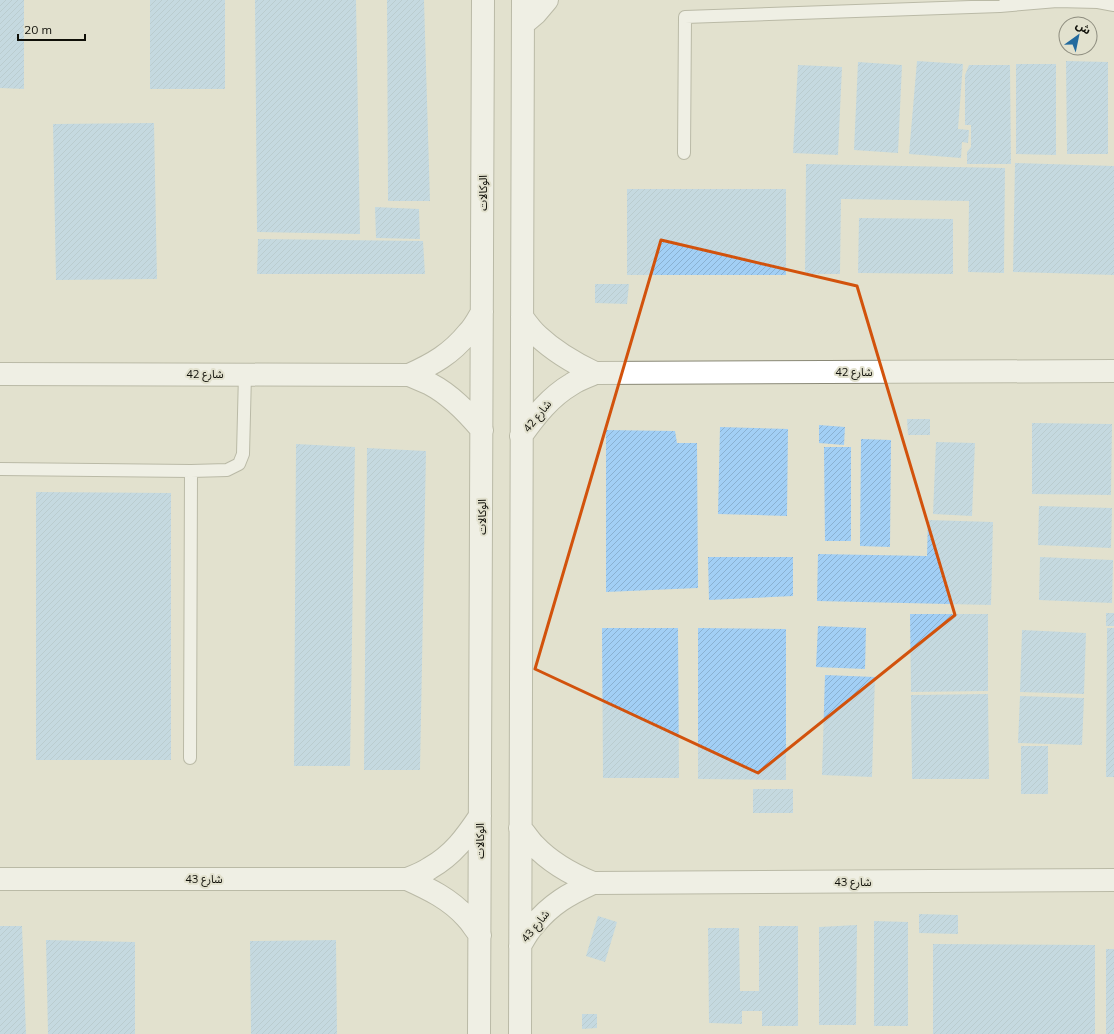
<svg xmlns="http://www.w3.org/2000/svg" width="1114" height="1034" viewBox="0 0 1114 1034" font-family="Mulish,'Noto Sans Arabic',sans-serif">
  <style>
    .building { fill: url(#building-hatch) }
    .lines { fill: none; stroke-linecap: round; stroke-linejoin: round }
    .lane-casing { stroke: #8a8977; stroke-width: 14 }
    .street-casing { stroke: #8a8977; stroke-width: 24 }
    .lane { stroke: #fff; stroke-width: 12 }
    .street { stroke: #fff; stroke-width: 22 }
    .marked { fill: none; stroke: #d2520c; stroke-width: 3; stroke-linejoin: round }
    .labels { text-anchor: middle; stroke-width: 4; stroke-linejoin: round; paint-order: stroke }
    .street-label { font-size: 11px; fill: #0f0f08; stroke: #e2e1ce }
  </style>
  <defs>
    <pattern id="building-hatch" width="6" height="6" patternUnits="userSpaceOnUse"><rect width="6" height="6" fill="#a2cff5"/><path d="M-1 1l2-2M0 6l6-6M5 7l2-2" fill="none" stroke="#8ab1d1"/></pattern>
  </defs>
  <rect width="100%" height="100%" fill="#e2e1ce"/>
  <path class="building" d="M0 0H24V89L0 88Z
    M150 0H225V89H150Z
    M255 0H356L360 234 257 232Z
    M387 0H424L430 201H388Z
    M917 61 963 64 958 129 969 130 968 143 962 142 961 158 909 154Z
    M1066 61 1108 62V154H1067Z
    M858 62 902 65 898 153 854 150Z
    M1016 64H1056V155L1016 154Z
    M798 65 842 67 838 155 793 153Z
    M969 65H1010L1011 164H967V152L971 147V125H965V75Z
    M154 123 157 279 56 280 53 124Z
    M1015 163 1114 166V275L1013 272Z
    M806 164 1005 168 1004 273 968 272 969 201 841 199 840 274H805Z
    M627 189H786V275H627Z
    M375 207 419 209 420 239 376 238Z
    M859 218 953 219V274L858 273Z
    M258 239 423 241 425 274H257Z
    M595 284H629L627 304 595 303Z
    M907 419H930V435H908Z
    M1032 423 1112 424 1111 495 1032 494Z
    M819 425 845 427 844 445 819 443Z
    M720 427 788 429 787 516 718 514Z
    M606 430 675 431 677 443H697L698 588 606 592Z
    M861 439 891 440 890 547 860 546Z
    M936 442 975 443 972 516 933 514Z
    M296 444 355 447 350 766H294Z
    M824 447H851V541H825Z
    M367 448 426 451 420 770H364Z
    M36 492 171 493V760H36Z
    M1039 506 1112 508 1111 548 1038 545Z
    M928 520 993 522 991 605 817 601 818 554 927 556Z
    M708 557H793V596L709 600Z
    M1040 557 1113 560 1112 603 1039 600Z
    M1106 613H1114V626H1106Z
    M910 614H988V691L911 692Z
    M818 626 866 628 865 669 816 667Z
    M602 628H678L679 778H603Z
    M698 628 786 629V780L698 779Z
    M1107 628H1114V777H1106Z
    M1022 630 1086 633 1084 694 1020 692Z
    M825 675 875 677 872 777 822 775Z
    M988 694 989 779H912L911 695Z
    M1020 696 1084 698 1082 745 1018 743Z
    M1021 746H1048V794H1021Z
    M753 789H793V813H753Z
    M919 914 958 915V934L919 933Z
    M598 916 617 922 605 962 586 956Z
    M874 921 908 922V1026H874Z
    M857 925 856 1025H819V927Z
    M0 926H22L26 1034H0Z
    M759 926H798V1026H762V1011H742V1024L709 1023 708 928H739L740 991H759Z
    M46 940 135 942V1034H48Z
    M336 940 337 1034H251L250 941Z
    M933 944 1095 945V1034H933Z
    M1106 949H1114V1034H1106Z
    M582 1014H597V1028L582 1029Z"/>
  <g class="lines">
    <g class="lane-casing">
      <path id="lane" d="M1098 0V2L1114 5
        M684 153 685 17 1000 6 1057 1 1098 2
        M0 469 191 471 227 470 239 464 243 454 245 374
        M190 758 191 471"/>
    </g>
    <g class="street-casing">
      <path id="street" d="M523 24 536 13 547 0
        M522 317C527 324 532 331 538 336 555 352 574 363 595 373
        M0 374 409 375C416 378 423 381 430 384 451 395 467 412 482 430
        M409 375C433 364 451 354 468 333 474 327 478 319 482 312
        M521 436C536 415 550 397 572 384 579 379 587 377 595 373L1114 371
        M520 828C525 833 529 840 534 845 550 862 571 874 593 883
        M0 879H407C429 889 450 899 466 917 471 922 475 929 480 935
        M407 879C415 876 423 873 430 868 453 855 466 837 480 816
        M520 946C524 939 528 931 534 925 551 904 569 894 593 883L1114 880
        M479 1034 483 0
        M520 1034 523 0"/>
    </g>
    <use href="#lane" class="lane"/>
    <use href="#street" class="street"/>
  </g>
  <path d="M0 0H1114V1034H0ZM661 240 857 286 955 615 758 773 535 669Z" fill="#e2e1ce" fill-opacity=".55" fill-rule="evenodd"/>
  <path class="marked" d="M661 240 857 286 955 615 758 773 535 669Z"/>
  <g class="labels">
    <g class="street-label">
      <text transform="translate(483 193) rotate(-90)" y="4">الوكالات</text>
      <text x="854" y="376">شارع 42</text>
      <text x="205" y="378">شارع 42</text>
      <text transform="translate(537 416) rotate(-51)" y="4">شارع 42</text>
      <text transform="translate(482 517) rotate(-90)" y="4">الوكالات</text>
      <text transform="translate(480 841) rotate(-90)" y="4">الوكالات</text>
      <text x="204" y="883">شارع 43</text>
      <text x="853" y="886">شارع 43</text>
      <text transform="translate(535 926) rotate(-51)" y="4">شارع 43</text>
    </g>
  </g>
  <g transform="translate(1078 36) rotate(33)"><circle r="19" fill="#e2e1ce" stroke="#8e8d7f"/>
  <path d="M0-3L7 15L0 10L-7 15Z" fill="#236a9e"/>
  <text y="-6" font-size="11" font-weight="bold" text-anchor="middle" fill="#0f0f08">ش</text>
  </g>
  <path d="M18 34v6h67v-6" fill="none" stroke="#0f0f08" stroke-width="2"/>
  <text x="24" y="34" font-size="12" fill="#0f0f08" stroke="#e2e1ce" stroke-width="3" paint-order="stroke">20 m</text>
</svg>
